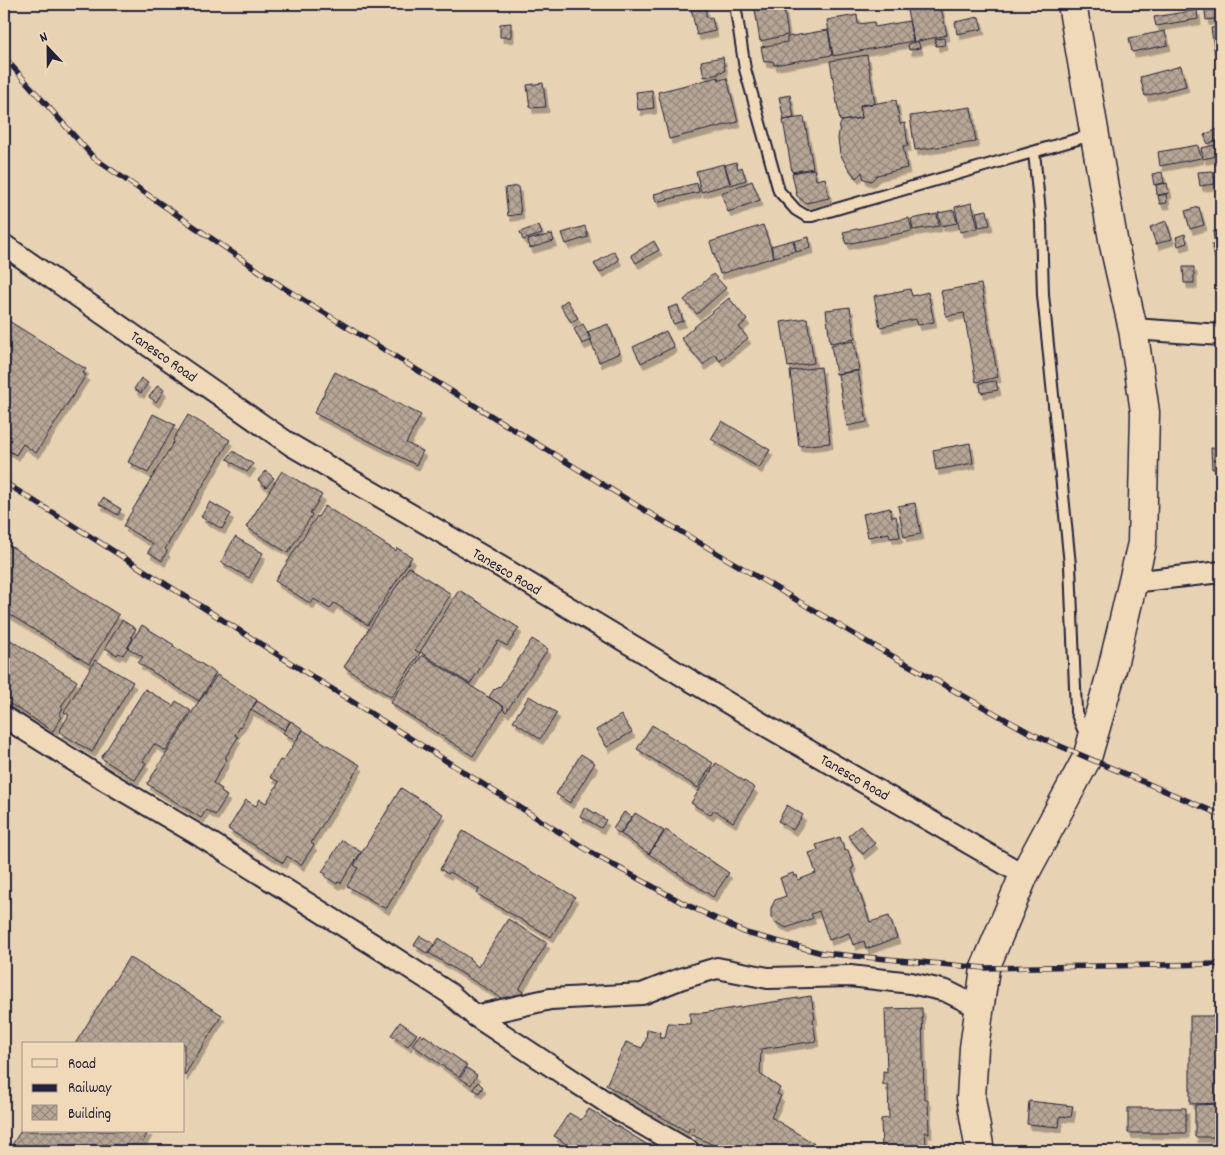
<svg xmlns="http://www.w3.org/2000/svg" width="1225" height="1155" viewBox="0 0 1225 1155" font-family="Dekko,sans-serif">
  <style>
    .building { fill: url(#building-cross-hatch); stroke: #22223b; filter: url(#shadow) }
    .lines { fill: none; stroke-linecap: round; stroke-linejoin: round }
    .lane-casing { stroke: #22223b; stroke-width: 14 }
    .street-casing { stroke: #22223b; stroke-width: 24 }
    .secondary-casing { stroke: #22223b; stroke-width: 31 }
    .lane { stroke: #f0d9b9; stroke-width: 10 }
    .street { stroke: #f0d9b9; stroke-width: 20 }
    .secondary { stroke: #f0d9b9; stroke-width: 28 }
    .rail-casing { stroke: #22223b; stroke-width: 5.5 }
    .rail { stroke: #f0d9b9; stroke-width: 4; stroke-dasharray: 11; stroke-linecap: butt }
    .labels { text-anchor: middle; stroke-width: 4; stroke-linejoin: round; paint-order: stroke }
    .street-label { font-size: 15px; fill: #22223b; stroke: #f0d9b9 }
  </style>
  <defs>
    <pattern id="building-cross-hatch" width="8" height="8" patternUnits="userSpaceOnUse" patternTransform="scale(1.25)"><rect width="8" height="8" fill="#b7a696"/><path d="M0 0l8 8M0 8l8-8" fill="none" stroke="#94877c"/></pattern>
    <filter id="shadow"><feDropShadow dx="3" dy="5.5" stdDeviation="0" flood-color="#0004"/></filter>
  </defs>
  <rect width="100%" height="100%" fill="#e8d2b4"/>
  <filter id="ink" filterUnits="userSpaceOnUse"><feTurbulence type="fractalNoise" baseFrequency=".02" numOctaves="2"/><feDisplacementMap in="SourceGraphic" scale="10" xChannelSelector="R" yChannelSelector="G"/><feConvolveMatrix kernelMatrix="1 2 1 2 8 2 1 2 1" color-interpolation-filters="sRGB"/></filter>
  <g filter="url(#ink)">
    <path class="building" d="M690 4H704L707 18 712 17 715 31 697 35Z
      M754 4H783L788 35 760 41Z
      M917 4H940L947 35 914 42 906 6Z
      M1204 4H1221V18L1206 20Z
      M1197 10 1198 19 1156 26 1154 17Z
      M857 15 858 24 874 22 875 27 909 21 913 41 833 56 827 20Z
      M979 17 982 29 957 34 955 22Z
      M511 23V37H500V24Z
      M1221 27V67L1217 68 1211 28Z
      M828 30 832 55 774 65 773 61 764 62 761 47 787 42V37Z
      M1165 31 1168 45 1132 52 1129 38Z
      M944 38 945 45 936 46 935 39Z
      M918 41 920 48 909 50 908 44Z
      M867 55 875 103 860 105 862 118 840 121 830 61Z
      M723 57 725 71 719 72V74L704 77 701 61Z
      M1181 66 1186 86 1145 96 1140 77Z
      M1221 74V105L1216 75Z
      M718 77 719 80 727 78 738 122 669 139 658 92Z
      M543 83 546 107 530 108 527 85Z
      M652 90 654 108 638 110 636 92Z
      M790 95 794 118 784 120 779 97Z
      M896 100 900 124 905 123 908 146H903L907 168 877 175 871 181 864 179 862 172 856 178 847 166 840 154 838 139 840 125 842 121 862 118 860 106Z
      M971 107 976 142 915 150 910 116Z
      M804 117 813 168 792 172 783 120Z
      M1218 129 1221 138 1208 144 1204 135Z
      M1221 144V163L1218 164 1217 156 1203 159 1201 148Z
      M1198 145 1201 158 1160 166 1158 152Z
      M736 162 738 169 742 167 746 180 731 185 725 165Z
      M724 164 730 184 701 192 696 171Z
      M814 169 816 180 825 178 829 198 806 203 797 196 792 173Z
      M1213 171 1215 184 1200 186 1198 172Z
      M1162 172 1164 183 1154 185 1152 174Z
      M752 181 760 200 728 212 721 193Z
      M697 183 699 192 656 202 654 194Z
      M1167 183 1169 193 1157 195 1156 185Z
      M518 186 521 214 508 216 505 188Z
      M1166 194 1167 203 1160 204 1158 196Z
      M972 203 978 228 960 232 955 207Z
      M1199 207 1204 225 1190 229 1185 211Z
      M954 210 957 223 941 226 938 213Z
      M987 210 990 225 979 227 976 212Z
      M937 214 939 226 913 230 911 219Z
      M909 218 912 231 846 244 843 232Z
      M1166 221 1172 239 1156 244 1150 227Z
      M539 225 542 234 523 240 520 232Z
      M763 225 774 257 720 274 710 242Z
      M585 226 588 237 566 244 562 233Z
      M1221 230V244L1215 245 1213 232Z
      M552 234 554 241 530 248 528 240Z
      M1185 234 1187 243 1178 246 1176 237Z
      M809 237 811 248 796 252 794 241Z
      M793 240 796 251 774 257 771 246Z
      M654 241 659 250 636 263 631 255Z
      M1221 243V262L1216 263 1212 245Z
      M614 251 619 260 600 273 594 264Z
      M1183 267H1194V283H1184Z
      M713 274 726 288 697 314 684 300Z
      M981 284 998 377 976 382 964 313 946 316 941 291Z
      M910 289 912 296 928 292 934 322 918 325 916 319 880 327 874 296Z
      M729 298 747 320 739 327 748 338 720 361 715 354 703 365 681 338Z
      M567 300 578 318 571 322 560 305Z
      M678 305 683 321 673 324 668 308Z
      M850 307 855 339 830 343 826 310Z
      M4 318 86 369 83 373 86 375 36 453 23 444 16 455 4 448Z
      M807 318 814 363 788 367 781 322Z
      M583 324 592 340 582 344 574 329Z
      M608 324 620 353 599 362 587 332Z
      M666 331 674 347 641 363 633 347Z
      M854 341 859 370 836 374 831 345Z
      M821 367 830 443 799 446 790 371Z
      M858 371 867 422 847 426 838 374Z
      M335 372 421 415 406 443 423 451 416 465 314 413Z
      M141 378 148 383 141 393 134 389Z
      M996 381 998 390 981 393 980 383Z
      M158 385 164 390 156 402 149 397Z
      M153 414 175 425 148 473 128 462Z
      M188 415 230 440 165 549 167 551 162 561 148 552 153 544 123 526 174 441 173 440Z
      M722 421 770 450 759 468 711 439Z
      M970 443 973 463 936 470 933 450Z
      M1211 448H1221V468L1212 469Z
      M233 451 253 464 247 472 227 459Z
      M266 471 274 478 266 487 258 480Z
      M282 471 322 495 310 514 312 515 288 553 246 527Z
      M1221 482V501L1214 498Z
      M103 498 121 509 118 515 99 504Z
      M1221 500V526L1217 501Z
      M210 502 231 514 222 529 201 517Z
      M915 503 921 534 904 537 898 506Z
      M325 506 396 551 397 548 412 557 368 625 334 603 330 609 314 599 311 604 275 581 317 516 318 517Z
      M890 508 892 517 896 516 900 537 890 538 889 533 868 537 863 514Z
      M235 537 263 553 249 578 221 562Z
      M4 542 119 615 89 664 4 611Z
      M409 567 451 594 415 650 420 653 391 697 344 667Z
      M459 590 519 628 507 646 498 641 470 684 420 652Z
      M122 620 136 629 131 637 133 638 123 655 119 653 117 655 105 648Z
      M142 625 174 645 173 646 216 673 199 701 138 663 143 657 128 648Z
      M4 636 77 681 61 707 63 708 59 715 62 717 53 731 4 700Z
      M532 639 548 649 506 712 503 709 504 707 489 697 494 689 495 690 499 686 500 687Z
      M422 655 504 707 473 756 390 703Z
      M95 660 133 682 92 752 59 732 69 715 64 712Z
      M217 675 257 700 235 735 238 737 225 758 227 759 213 783 222 789 221 792 227 796 215 815 206 810 201 818 147 784 201 698H202Z
      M145 689 173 706 176 701 191 711 166 751 154 744 143 761 146 763 135 780 101 758Z
      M529 696 557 713 540 739 513 721Z
      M257 701 290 721 285 730 251 710Z
      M621 715 632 732 607 747 596 730Z
      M291 721 303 729 296 741 283 733Z
      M652 725 713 763 698 788 637 749Z
      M303 730 360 765 311 843 314 845 301 865 287 856 283 863 228 829 246 800 256 806 260 799 266 803 279 782 270 777 280 760 283 761Z
      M581 754 595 763 570 803 556 794Z
      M716 763 755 788 733 822 714 810 710 815 691 803Z
      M401 788 443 814 386 909 347 886 358 868 354 865Z
      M787 805 803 815 793 830 778 821Z
      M585 807 606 820 601 828 580 816Z
      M624 812 632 817 620 834 613 829Z
      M635 813 664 831 649 854 621 834Z
      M860 826 875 843 863 854 848 836Z
      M666 830 729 873 713 897 649 854Z
      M463 831 575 897 551 937 477 894 479 889 450 872 448 874 440 869Z
      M840 837 845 851 848 850 854 867 852 868V871L870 922 889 916 897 938 866 949 864 941 853 945 849 933 829 940 819 911 811 914 813 918 786 928 777 923 771 917V908L775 900 786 896 780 878 793 873 794 877 797 875 798 880 816 873 809 853 818 850 816 845Z
      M342 840 361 852 341 883 338 882 337 884 325 876 326 874 322 872Z
      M508 919 547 943 519 989 523 992 514 1006 429 953 439 938 469 958 478 967Z
      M420 936 434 944 428 954 414 945Z
      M129 957 222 1015 184 1076V1044H75Z
      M811 996 815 1019H813L816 1041 761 1049 760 1074 780 1088 777 1094 781 1096 771 1117 821 1148 820 1151H726L692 1135 695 1129 690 1127 688 1132 606 1085 626 1042 642 1048 646 1040 647 1029 660 1032 659 1038H665L668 1023 690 1024V1013H703Z
      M922 1008 924 1099H928L929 1133 925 1132 926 1145 934 1144V1151H882L881 1119 889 1118 888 1085H883V1071L887 1072 885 1009Z
      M1190 1016H1221V1103L1190 1104Z
      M400 1022 417 1034 408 1046 391 1035Z
      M420 1034 423 1037 424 1035 467 1065 459 1077 412 1045Z
      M467 1068 477 1075 471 1085 460 1078Z
      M478 1082 483 1087 479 1093 473 1089Z
      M1029 1101 1073 1106 1071 1117 1060 1116 1059 1127 1027 1124Z
      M1221 1104V1137H1195V1105Z
      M1128 1108H1186V1133H1128Z
      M589 1109 653 1148 652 1150 654 1151H564L568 1145 554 1136 569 1113 581 1120Z
      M24 1126V1131H149L137 1151H8Z"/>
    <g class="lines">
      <g class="lane-casing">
        <path id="lane" d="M735 4 745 69 779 191 796 210 806 216H812L1095 134
          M1034 152 1041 223 1043 295 1070 565 1076 712 1084 732 1091 736"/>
      </g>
      <g class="street-casing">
        <path id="street" d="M4 245 291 445 508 571 768 727 1024 875
          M1133 329 1221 335
          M1132 582 1221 572
          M4 717 108 782 200 836 390 955 449 993 475 1016 618 1110 689 1151
          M475 1016 550 999 642 994 680 979 717 968 768 978 850 976 911 983 946 991 980 1008"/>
      </g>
      <g class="secondary-casing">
        <path id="secondary" d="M980 1151 971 1098 974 1048 985 968 1024 875 1087 758 1111 674 1142 543 1145 412 1133 329 1114 245 1072 4"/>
      </g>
      <use href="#lane" class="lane"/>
      <use href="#street" class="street"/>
      <use href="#secondary" class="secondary"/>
      <g class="rail-casing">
        <path id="rail" d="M4 57 94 158 284 288 646 511 869 643 1032 734 1221 815
          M4 482 597 856 683 903 746 933 822 953 985 968 1221 964"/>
      </g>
      <use href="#rail" class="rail"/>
    </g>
  </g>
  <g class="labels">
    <g class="street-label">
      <text transform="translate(164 356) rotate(35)" y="5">Tanesco Road</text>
      <text transform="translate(507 571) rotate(31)" y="5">Tanesco Road</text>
      <text transform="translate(855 777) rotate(30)" y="5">Tanesco Road</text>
    </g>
  </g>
  <rect width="1225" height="1155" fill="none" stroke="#f0d9b9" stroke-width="20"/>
  <rect x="10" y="10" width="1205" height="1135" fill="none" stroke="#22223b" stroke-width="2" filter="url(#ink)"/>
  <rect x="22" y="1042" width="162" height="90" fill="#f0d9b9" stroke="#9e9087"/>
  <rect x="32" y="1059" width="25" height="8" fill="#f0d9b9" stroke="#9e9087"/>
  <text x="68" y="1068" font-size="15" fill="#22223b">Road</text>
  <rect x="32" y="1084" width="25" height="8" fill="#22223b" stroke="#9e9087"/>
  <text x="68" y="1092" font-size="15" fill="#22223b">Railway</text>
  <rect x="32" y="1105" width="25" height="15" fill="url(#building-cross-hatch)" stroke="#9e9087"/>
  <text x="68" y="1118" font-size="15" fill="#22223b">Building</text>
  <g transform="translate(48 48) rotate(338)" stroke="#f0d9b9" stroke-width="4" paint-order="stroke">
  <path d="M0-4L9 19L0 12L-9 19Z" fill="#22223b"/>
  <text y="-8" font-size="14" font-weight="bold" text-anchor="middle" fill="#22223b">N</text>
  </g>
</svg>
